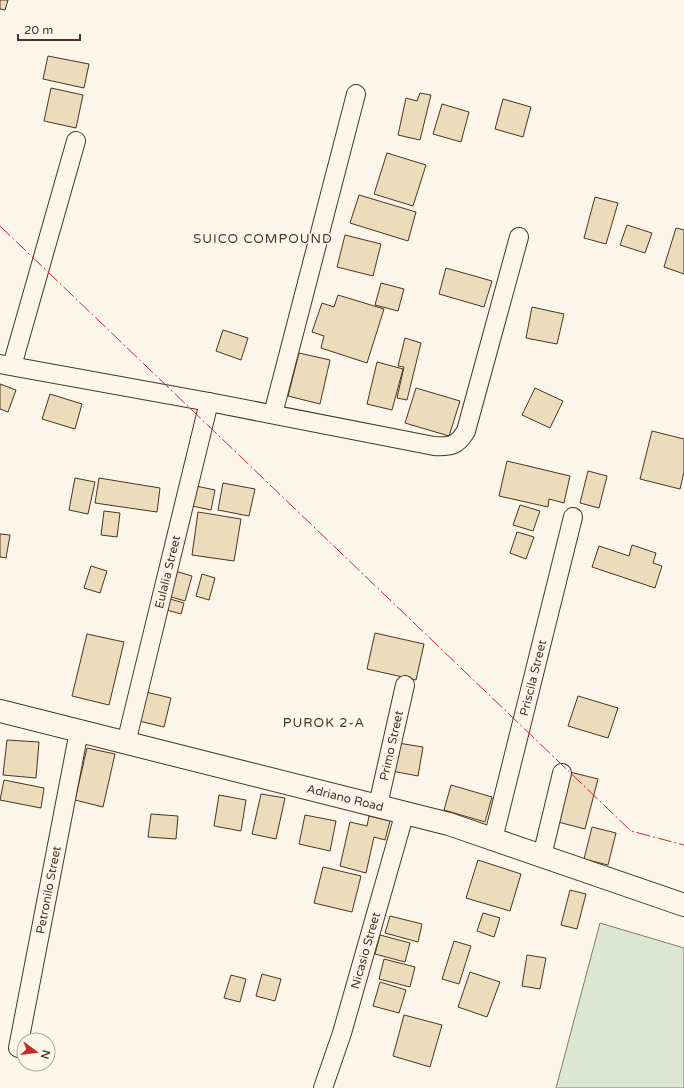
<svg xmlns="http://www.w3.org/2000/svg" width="684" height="1088" viewBox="0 0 684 1088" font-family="'Varela Round',sans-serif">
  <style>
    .green { fill: #dce7d0; stroke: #887966 }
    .building { fill: #ecdcbc; stroke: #4a3520 }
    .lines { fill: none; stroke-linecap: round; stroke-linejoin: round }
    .minor-casing { stroke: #4a3520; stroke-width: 20 }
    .tertiary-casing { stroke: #4a3520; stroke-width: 24 }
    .minor { stroke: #fbf6e9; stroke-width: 18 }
    .tertiary { stroke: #fbf6e9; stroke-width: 22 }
    .power { stroke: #c62828; stroke-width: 1; stroke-dasharray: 14 3 2 3; stroke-linecap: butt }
    .labels { text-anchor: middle; stroke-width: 3; stroke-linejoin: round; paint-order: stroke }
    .street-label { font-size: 12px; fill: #4a3520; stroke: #fbf6e9 }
    .neighbourhood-label { font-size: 13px; letter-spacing: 1px; fill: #4a3520; stroke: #fbf6e9 }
  </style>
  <rect width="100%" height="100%" fill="#fbf6e9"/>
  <path class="green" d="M600 923 684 948V1088H556Z"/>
  <path class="building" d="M0 0H8L5 10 0 9Z
    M48 56 89 64 84 88 43 79Z
    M51 88 83 95 76 128 44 121Z
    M420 93 431 95 420 140 398 135 406 98 417 101Z
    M503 99 531 107 523 137 495 129Z
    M442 104 469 112 461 142 433 134Z
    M387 153 426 165 413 206 374 194Z
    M359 195 416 212 408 241 350 223Z
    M595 197 618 203 606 244 584 238Z
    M627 225 652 233 645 253 620 245Z
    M676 228 684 230V274L664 267Z
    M345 235 381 244 373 276 337 267Z
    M446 268 492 281 484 307 439 294Z
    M381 283 404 289 398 311 375 305Z
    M338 295 384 309 367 363 321 348 324 336 312 332 322 303 334 307Z
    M532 307 564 314 557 344 526 338Z
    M223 330 248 338 241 360 216 351Z
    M405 338 421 343 407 400 397 398 404 367 398 366Z
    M299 353 330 360 320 404 288 396Z
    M377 362 403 369 392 410 367 404Z
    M0 384 16 390 8 412 0 409Z
    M416 388 460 401 449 436 405 423Z
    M535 388 563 401 550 428 522 415Z
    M50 394 82 404 75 429 42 419Z
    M652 431 684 439V472L680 489 640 479Z
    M507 461 570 476 564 503 549 499 548 507 499 496Z
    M588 471 607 476 599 508 580 503Z
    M75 478 95 482 88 514 69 510Z
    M99 478 160 488 157 512 95 503Z
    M223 483 255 489 249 516 218 510Z
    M196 486 215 490 211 510 192 506Z
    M520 505 540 511 533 531 513 525Z
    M104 511 120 513 117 537 101 535Z
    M198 512 241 519 234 561 192 555Z
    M517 532 534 537 526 559 510 553Z
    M0 534 10 535 6 558 0 557Z
    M632 545 656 553 653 563 662 566 655 588 592 567 599 546 629 556Z
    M91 566 107 571 100 593 84 588Z
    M175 571 192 576 185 601 168 596Z
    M202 574 215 578 209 600 196 596Z
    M170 599 184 603 181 614 167 610Z
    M375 633 424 644 416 680 367 669Z
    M87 634 124 642 109 705 72 696Z
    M146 692 171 698 164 727 139 721Z
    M578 696 618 708 608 738 568 726Z
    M7 740 39 742 36 778 3 775Z
    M398 743 423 747 418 776 392 771Z
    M87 748 115 754 103 807 75 800Z
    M570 772 598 779 585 829 558 822Z
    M4 780 44 788 41 808 0 800Z
    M451 785 492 797 485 822 444 810Z
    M261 794 285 798 276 839 252 834Z
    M219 795 246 800 241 831 214 826Z
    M151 814 178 816 176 839 148 837Z
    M305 815 336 821 330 851 299 844Z
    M369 816 390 821 385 840 374 837 366 873 340 866 350 822 367 826Z
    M592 827 616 833 608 865 584 859Z
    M478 860 521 874 510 911 466 898Z
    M323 867 361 876 352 912 314 903Z
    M570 890 586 894 577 929 561 925Z
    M483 913 500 918 494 937 477 931Z
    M390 916 422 924 418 942 385 933Z
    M380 935 410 943 405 962 375 954Z
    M454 941 471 946 459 984 442 979Z
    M527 955 546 958 540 989 522 986Z
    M384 959 415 967 410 987 379 979Z
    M470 972 500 982 487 1017 458 1007Z
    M262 974 281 979 275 1001 256 996Z
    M231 975 246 979 240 1002 224 998Z
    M380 982 406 990 399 1013 373 1006Z
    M404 1015 442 1025 430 1067 393 1056Z"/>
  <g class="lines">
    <g class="minor-casing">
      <g id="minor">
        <path d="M0 364 209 402 434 446C451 447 457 446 466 431L519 237"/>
        <path d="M12 366 76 141"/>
        <path d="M273 414 356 94"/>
        <path id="s1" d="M126 743 209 402"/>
        <path id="s2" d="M378 805 405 685"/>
        <path id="s3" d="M493 839 573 517"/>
        <path d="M542 856 562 773"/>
        <path id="s4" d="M18 1048 79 731"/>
        <path id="s5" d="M323 1088 342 1033 405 812"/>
      </g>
    </g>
    <g class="tertiary-casing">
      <g id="tertiary">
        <path id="s6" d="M0 711 449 824 684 905"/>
      </g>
    </g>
    <use href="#minor" class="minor"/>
    <use href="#tertiary" class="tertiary"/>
    <path class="power" d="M0 226 631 831 684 845"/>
  </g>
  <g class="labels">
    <g class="street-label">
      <text dy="4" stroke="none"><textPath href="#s1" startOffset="176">Eulalia Street</textPath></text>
      <text dy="4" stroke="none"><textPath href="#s3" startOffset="166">Priscila Street</textPath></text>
      <text dy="4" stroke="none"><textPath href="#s2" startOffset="61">Primo Street</textPath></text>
      <text dy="4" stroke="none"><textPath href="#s6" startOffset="356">Adriano Road</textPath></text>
      <text dy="4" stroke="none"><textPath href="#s4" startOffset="161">Petronilo Street</textPath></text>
      <text dy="4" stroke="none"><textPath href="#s5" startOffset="144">Nicasio Street</textPath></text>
    </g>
    <g class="neighbourhood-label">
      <text x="263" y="243">SUICO COMPOUND</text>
      <text x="324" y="727">PUROK 2-A</text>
    </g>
  </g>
  <g transform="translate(36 1052) rotate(105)"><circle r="19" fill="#fbf6e9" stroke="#b4a999"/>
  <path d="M0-3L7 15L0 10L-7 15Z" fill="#c62828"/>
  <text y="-6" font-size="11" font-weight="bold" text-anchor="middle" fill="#4a3520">N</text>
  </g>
  <path d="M18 34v6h62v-6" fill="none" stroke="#4a3520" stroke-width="2"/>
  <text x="24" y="34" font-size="12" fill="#4a3520" stroke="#fbf6e9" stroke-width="3" paint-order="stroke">20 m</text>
</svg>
